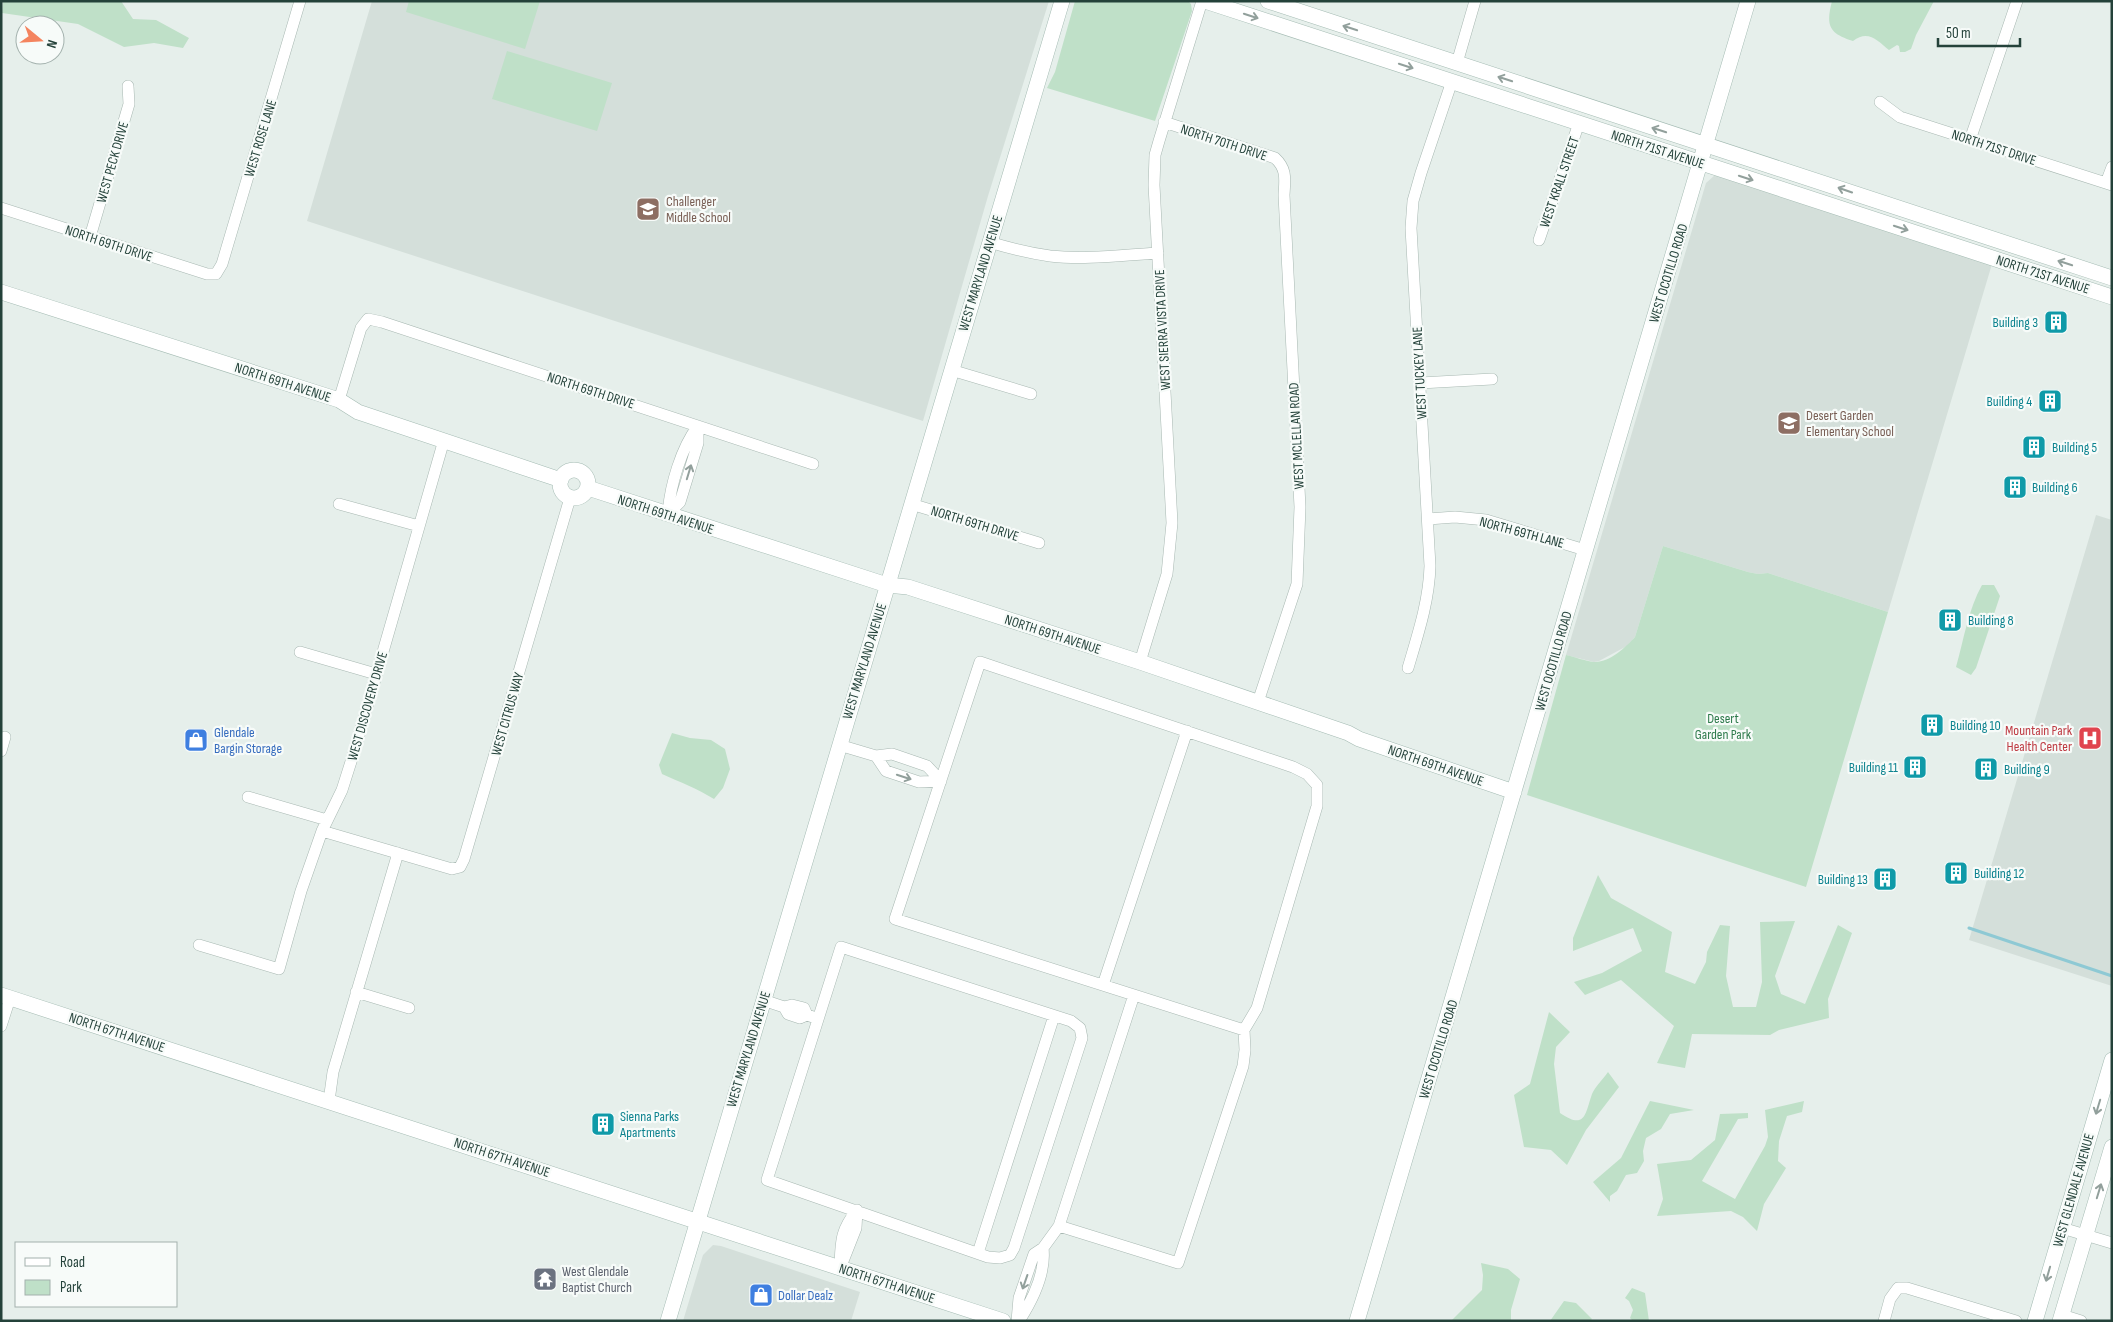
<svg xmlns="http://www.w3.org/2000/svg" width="2113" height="1322" viewBox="0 0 2113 1322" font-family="'Sofia Sans Condensed',sans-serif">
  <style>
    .built { fill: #d4dfda }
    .green { fill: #bfe0c8 }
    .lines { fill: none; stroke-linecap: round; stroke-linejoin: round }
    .stream { stroke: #8ec9d4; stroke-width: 3 }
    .street-casing { stroke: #a8b8b2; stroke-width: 12 }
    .secondary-casing { stroke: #a4bbb3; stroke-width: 16 }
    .street { stroke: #fff; stroke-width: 11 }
    .secondary { stroke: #fff; stroke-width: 15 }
    .oneway { stroke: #92a09c }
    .labels { text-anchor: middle; stroke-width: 4.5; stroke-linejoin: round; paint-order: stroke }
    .street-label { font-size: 14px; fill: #24423a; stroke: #f7fbf9 }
    .education-label { font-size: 14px; fill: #785e54; stroke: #f7fbf9; text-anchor: start }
    .culture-label { font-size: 14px; fill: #0d838f; stroke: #f7fbf9; text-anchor: start }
    .park-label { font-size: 14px; fill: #2d7a4b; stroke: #f7fbf9 }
    .health-label { font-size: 14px; fill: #be3a42; stroke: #f7fbf9; text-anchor: end }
    .shop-label { font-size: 14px; fill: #366cbe; stroke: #f7fbf9; text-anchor: start }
    .worship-label { font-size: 14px; fill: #5b616d; stroke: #f7fbf9; text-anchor: start }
  </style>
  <rect width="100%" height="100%" fill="#e6efeb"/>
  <path class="built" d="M372 1H1049L988 196 923 421 307 221Z
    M1715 175 1992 264 1888 612 1768 573 1758 574 1748 572 1663 546 1635 637 1627 646 1599 661 1594 662 1566 655 1706 183Z
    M2096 515 2112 520V986L1969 940Z
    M713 1245 721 1246 860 1292 851 1321H683L703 1255Z"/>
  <path class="green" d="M3 1H121L133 19 156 20 189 38 183 48 154 43 124 47 78 24 2 13Z
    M409 1H540L525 49 406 12Z
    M1075 1H1188L1191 4 1192 11 1155 121 1047 88 1055 72Z
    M1832 1H1934L1916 35 1911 49 1905 52H1900L1899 46 1897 45 1889 50C1878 41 1868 29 1853 41 1828 33 1826 25 1832 1Z
    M507 51 612 83 597 131 492 99Z
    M1663 546 1748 572 1758 574 1768 573 1888 612 1806 887 1527 795 1566 655C1575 657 1585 661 1594 662 1609 663 1626 647 1635 637Z
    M1982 585H1994L2000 596 1976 668 1971 675 1956 667C1964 639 1968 610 1982 585Z
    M672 733 690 738 711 740 725 749 730 769 723 788 714 799C698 789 680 782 662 774L659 765Z
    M1598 875 1611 898 1672 932 1665 972 1695 984 1706 962 1707 952 1720 925 1730 926 1726 976 1733 1007H1756L1762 982 1760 922 1795 921 1775 976 1781 994 1805 1004 1838 925 1852 933 1828 999 1829 1018 1779 1030 1770 1035 1692 1034 1685 1068 1657 1063 1674 1026 1621 980 1585 995 1574 982 1602 973 1642 951 1633 928 1573 951V938Z
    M1549 1012 1570 1032 1556 1047 1554 1064 1560 1113C1585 1130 1585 1115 1592 1094 1595 1087 1603 1079 1608 1072L1619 1087 1586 1130 1567 1165 1551 1150 1524 1147 1514 1095 1530 1084Z
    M1650 1101 1694 1110 1670 1114 1661 1129 1646 1138 1643 1151 1644 1161 1637 1173 1626 1175 1617 1191 1610 1196V1202L1593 1182 1621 1158Z
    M1804 1101 1802 1112 1787 1116 1779 1141 1778 1161 1786 1168 1764 1204 1757 1231 1743 1217 1731 1211 1657 1216 1663 1199 1657 1164 1691 1160 1715 1140 1720 1114 1748 1113V1118L1738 1119 1702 1181 1735 1199 1765 1146 1768 1137 1765 1110Z
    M1481 1263 1508 1269 1520 1279 1511 1310V1321H1451L1482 1290 1483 1275Z
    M1632 1288 1645 1293 1649 1321H1633L1630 1318 1633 1310 1629 1301 1625 1298Z
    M1564 1301 1576 1303 1592 1319 1590 1321H1550Z"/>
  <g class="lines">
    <path class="stream" d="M1969 928 2112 976"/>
    <g class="street-casing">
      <path id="street" d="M1457 63 1475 1
        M1880 102 1900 117 2112 185
        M1164 122 1275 158C1287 169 1285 179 1284 195L1300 507 1297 584 1258 702
        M1970 140 2017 1
        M2106 183 2112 167
        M1 208 207 274H216L222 264 300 1
        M90 237 129 104 128 86
        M1539 240 1579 123
        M989 242C1009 248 1029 253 1050 256 1085 260 1123 255 1158 253
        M951 370 1031 394
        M1420 383 1492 379
        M339 400 361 328 368 319 382 322 813 464
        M339 504 419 526
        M911 504 1039 543
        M668 514 680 502 698 443V426
        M668 514C670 486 681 448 698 426
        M1428 519 1455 517 1486 520 1585 550
        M300 652 376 674
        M980 662 1293 767 1307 774 1317 785V806L1257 1008 1244 1030 895 919Z
        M1140 662 1167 574 1172 523 1154 185 1155 155 1159 141 1202 1
        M1408 668C1418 634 1429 601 1430 566L1411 228 1413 201 1421 173 1452 81
        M839 745 876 756 892 754 927 766 941 781
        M1 751 5 737
        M876 756 886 771 919 782 941 781
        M248 797 327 820
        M322 831 452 869 460 867 464 859 570 498
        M199 945 279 969 301 891 322 831 342 790 355 749 444 440
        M841 947 1071 1021 1080 1028 1082 1038 1014 1248 1010 1255 1000 1258 988 1257 767 1180Z
        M1103 985 1187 731
        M356 992 409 1008
        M763 1000 784 1007 792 1005 804 1008 807 1015
        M784 1007 788 1014 800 1018 807 1015 813 1017
        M1 1026 10 998
        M329 1101 333 1072 398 853
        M1059 1226 1178 1263 1243 1066 1245 1050 1244 1030
        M2062 1228 2112 1243
        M978 1253 1054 1016
        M843 1261 856 1228 857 1210
        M840 1267C841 1242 840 1231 857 1210
        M2062 1315 2081 1321
        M1017 1321 1019 1298 1034 1254 1043 1248 1059 1226 1134 995
        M1019 1321C1032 1301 1046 1273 1043 1248
        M1884 1321 1890 1299 1898 1288H1907L2016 1321"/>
    </g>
    <g class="secondary-casing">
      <path id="secondary" d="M1205 1 2112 297
        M1268 1 2112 278
        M1 292 339 400 358 412 561 480
        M560 484a14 14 0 1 1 28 0a14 14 0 1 1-28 0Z
        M588 488 887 585 908 587 1140 662 1348 733 1359 739 1514 792
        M1 995 1003 1321
        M668 1321 1062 1
        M1357 1321 1748 1
        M2035 1321 2112 1060
        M2060 1321 2112 1147"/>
    </g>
    <use href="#street" class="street"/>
    <use href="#secondary" class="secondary"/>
  </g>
  <defs><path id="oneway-shaft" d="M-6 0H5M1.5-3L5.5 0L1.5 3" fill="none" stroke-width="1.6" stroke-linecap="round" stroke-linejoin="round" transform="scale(1.25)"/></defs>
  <g class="oneway">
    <use href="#oneway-shaft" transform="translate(1251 16) rotate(18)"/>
    <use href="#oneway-shaft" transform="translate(1350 28) rotate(-162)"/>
    <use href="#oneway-shaft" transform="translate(1406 66) rotate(18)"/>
    <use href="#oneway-shaft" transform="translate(1505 79) rotate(-162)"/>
    <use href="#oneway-shaft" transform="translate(1659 130) rotate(-162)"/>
    <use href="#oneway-shaft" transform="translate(1746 178) rotate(18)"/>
    <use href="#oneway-shaft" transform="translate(1845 190) rotate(-161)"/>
    <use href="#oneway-shaft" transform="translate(1901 228) rotate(18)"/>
    <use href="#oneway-shaft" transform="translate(2065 263) rotate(-162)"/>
    <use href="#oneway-shaft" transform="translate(689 472) rotate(-73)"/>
    <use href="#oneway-shaft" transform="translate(904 777) rotate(18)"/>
    <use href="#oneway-shaft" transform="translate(2098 1107) rotate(107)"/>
    <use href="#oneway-shaft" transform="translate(2099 1191) rotate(-73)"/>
    <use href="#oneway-shaft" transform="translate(2048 1274) rotate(106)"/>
    <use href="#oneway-shaft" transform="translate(1025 1282) rotate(109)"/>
  </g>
  <defs>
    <g id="school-square" transform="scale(1.25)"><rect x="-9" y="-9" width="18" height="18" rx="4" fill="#8d6e63" stroke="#f7fbf9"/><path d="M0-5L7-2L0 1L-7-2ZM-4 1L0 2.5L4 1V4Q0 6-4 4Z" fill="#fff"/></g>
    <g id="building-square" transform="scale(1.25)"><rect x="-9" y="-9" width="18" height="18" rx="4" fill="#0f9aa8" stroke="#f7fbf9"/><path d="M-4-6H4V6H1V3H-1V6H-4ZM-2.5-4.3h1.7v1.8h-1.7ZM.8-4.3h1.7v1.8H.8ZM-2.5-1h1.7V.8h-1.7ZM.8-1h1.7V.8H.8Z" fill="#fff"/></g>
    <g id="hospital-square" transform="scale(1.25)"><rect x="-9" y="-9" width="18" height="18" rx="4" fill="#e0444e" stroke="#f7fbf9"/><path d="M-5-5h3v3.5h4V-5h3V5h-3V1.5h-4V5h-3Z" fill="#fff"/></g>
    <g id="shop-square" transform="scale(1.25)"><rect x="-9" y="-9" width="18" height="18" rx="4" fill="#3f7fe0" stroke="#f7fbf9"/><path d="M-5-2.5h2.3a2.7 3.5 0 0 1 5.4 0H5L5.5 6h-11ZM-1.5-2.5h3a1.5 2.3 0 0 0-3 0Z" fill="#fff"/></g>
    <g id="temple-square" transform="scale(1.25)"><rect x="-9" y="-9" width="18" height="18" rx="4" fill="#6b7280" stroke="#f7fbf9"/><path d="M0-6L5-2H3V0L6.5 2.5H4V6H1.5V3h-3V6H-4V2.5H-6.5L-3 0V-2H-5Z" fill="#fff"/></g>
  </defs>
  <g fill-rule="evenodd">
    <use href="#school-square" x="648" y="209"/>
    <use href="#building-square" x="2056" y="322"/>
    <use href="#building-square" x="2050" y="401"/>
    <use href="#school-square" x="1789" y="423"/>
    <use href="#building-square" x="2034" y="447"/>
    <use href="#building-square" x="2015" y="487"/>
    <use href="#building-square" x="1950" y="620"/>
    <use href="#building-square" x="1932" y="725"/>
    <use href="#hospital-square" x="2090" y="738"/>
    <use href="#shop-square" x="196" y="740"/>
    <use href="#building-square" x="1915" y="767"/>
    <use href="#building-square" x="1986" y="769"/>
    <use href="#building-square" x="1956" y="873"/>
    <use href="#building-square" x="1885" y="879"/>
    <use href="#building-square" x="603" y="1124"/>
    <use href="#temple-square" x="545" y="1279"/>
    <use href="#shop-square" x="761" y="1295"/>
  </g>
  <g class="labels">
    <g class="street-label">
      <text transform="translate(260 138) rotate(-73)" y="5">WEST ROSE LANE</text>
      <text transform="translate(1224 142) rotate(18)" y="5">NORTH 70TH DRIVE</text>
      <text transform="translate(1994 147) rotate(18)" y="5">NORTH 71ST DRIVE</text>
      <text transform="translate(1658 149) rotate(18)" y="5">NORTH 71ST AVENUE</text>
      <text transform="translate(112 162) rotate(-74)" y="5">WEST PECK DRIVE</text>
      <text transform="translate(1559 182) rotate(-71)" y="5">WEST KRALL STREET</text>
      <text transform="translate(109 243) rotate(18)" y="5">NORTH 69TH DRIVE</text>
      <text transform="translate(980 273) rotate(-73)" y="5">WEST MARYLAND AVENUE</text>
      <text transform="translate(1668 273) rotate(-73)" y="5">WEST OCOTILLO ROAD</text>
      <text transform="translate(2043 274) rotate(18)" y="5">NORTH 71ST AVENUE</text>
      <text transform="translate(1162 330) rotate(-93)" y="5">WEST SIERRA VISTA DRIVE</text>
      <text transform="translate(1419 373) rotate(-93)" y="5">WEST TUCKEY LANE</text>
      <text transform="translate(283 382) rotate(18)" y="5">NORTH 69TH AVENUE</text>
      <text transform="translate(591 390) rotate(18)" y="5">NORTH 69TH DRIVE</text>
      <text transform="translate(1296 436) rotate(-93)" y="5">WEST MCLELLAN ROAD</text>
      <text transform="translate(666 514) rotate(18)" y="5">NORTH 69TH AVENUE</text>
      <text transform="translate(975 523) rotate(17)" y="5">NORTH 69TH DRIVE</text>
      <text transform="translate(1522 532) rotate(15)" y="5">NORTH 69TH LANE</text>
      <text transform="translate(1053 634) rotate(18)" y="5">NORTH 69TH AVENUE</text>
      <text transform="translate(864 661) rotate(-73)" y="5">WEST MARYLAND AVENUE</text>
      <text transform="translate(1553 661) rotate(-74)" y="5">WEST OCOTILLO ROAD</text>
      <text transform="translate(367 706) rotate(-74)" y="5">WEST DISCOVERY DRIVE</text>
      <text transform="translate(507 714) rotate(-74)" y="5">WEST CITRUS WAY</text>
      <text transform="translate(1436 765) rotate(19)" y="5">NORTH 69TH AVENUE</text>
      <text transform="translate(117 1032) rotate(18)" y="5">NORTH 67TH AVENUE</text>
      <text transform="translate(748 1049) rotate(-73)" y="5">WEST MARYLAND AVENUE</text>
      <text transform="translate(1438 1049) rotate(-73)" y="5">WEST OCOTILLO ROAD</text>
      <text transform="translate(502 1157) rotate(18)" y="5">NORTH 67TH AVENUE</text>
      <text transform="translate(2073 1190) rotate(-74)" y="5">WEST GLENDALE AVENUE</text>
      <text transform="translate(887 1283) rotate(18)" y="5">NORTH 67TH AVENUE</text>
    </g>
    <g class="education-label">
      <text x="666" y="206">Challenger<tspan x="666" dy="16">Middle School</tspan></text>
      <text x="1806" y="420">Desert Garden<tspan x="1806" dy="16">Elementary School</tspan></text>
    </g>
    <g class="culture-label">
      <text x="2038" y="327" text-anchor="end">Building 3</text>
      <text x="2032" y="406" text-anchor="end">Building 4</text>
      <text x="2052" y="452">Building 5</text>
      <text x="2032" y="492">Building 6</text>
      <text x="1968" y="625">Building 8</text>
      <text x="1950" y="730">Building 10</text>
      <text x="1898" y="772" text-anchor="end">Building 11</text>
      <text x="2004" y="774">Building 9</text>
      <text x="1974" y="878">Building 12</text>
      <text x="1868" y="884" text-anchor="end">Building 13</text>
      <text x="620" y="1121">Sienna Parks<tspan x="620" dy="16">Apartments</tspan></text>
    </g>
    <g class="park-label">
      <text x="1723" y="723">Desert<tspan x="1723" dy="16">Garden Park</tspan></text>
    </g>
    <g class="health-label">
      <text x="2072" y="735">Mountain Park<tspan x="2072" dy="16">Health Center</tspan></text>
    </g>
    <g class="shop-label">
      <text x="214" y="737">Glendale<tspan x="214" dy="16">Bargin Storage</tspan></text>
      <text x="778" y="1300">Dollar Dealz</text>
    </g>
    <g class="worship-label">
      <text x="562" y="1276">West Glendale<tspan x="562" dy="16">Baptist Church</tspan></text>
    </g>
  </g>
  <rect width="2113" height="1322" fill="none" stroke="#24423a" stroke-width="5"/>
  <rect x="15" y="1242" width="162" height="65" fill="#f7fbf9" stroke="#a3b1ad"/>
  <rect x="25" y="1258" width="25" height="8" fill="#ffffff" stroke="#a3b1ad"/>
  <text x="60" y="1267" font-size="15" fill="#24423a">Road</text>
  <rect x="25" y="1280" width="25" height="15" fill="#bfe0c8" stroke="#a3b1ad"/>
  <text x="60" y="1292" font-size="15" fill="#24423a">Park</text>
  <g transform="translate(40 40) rotate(108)"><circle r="24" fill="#f7fbf9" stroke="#a3b1ad"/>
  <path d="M0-4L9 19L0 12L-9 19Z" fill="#f4845f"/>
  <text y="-8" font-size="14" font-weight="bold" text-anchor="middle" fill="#24423a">N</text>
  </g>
  <path d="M1938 38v8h82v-8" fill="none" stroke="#24423a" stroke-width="2.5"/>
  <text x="1946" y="38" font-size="15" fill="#24423a" stroke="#f7fbf9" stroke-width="4" paint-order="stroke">50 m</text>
</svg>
